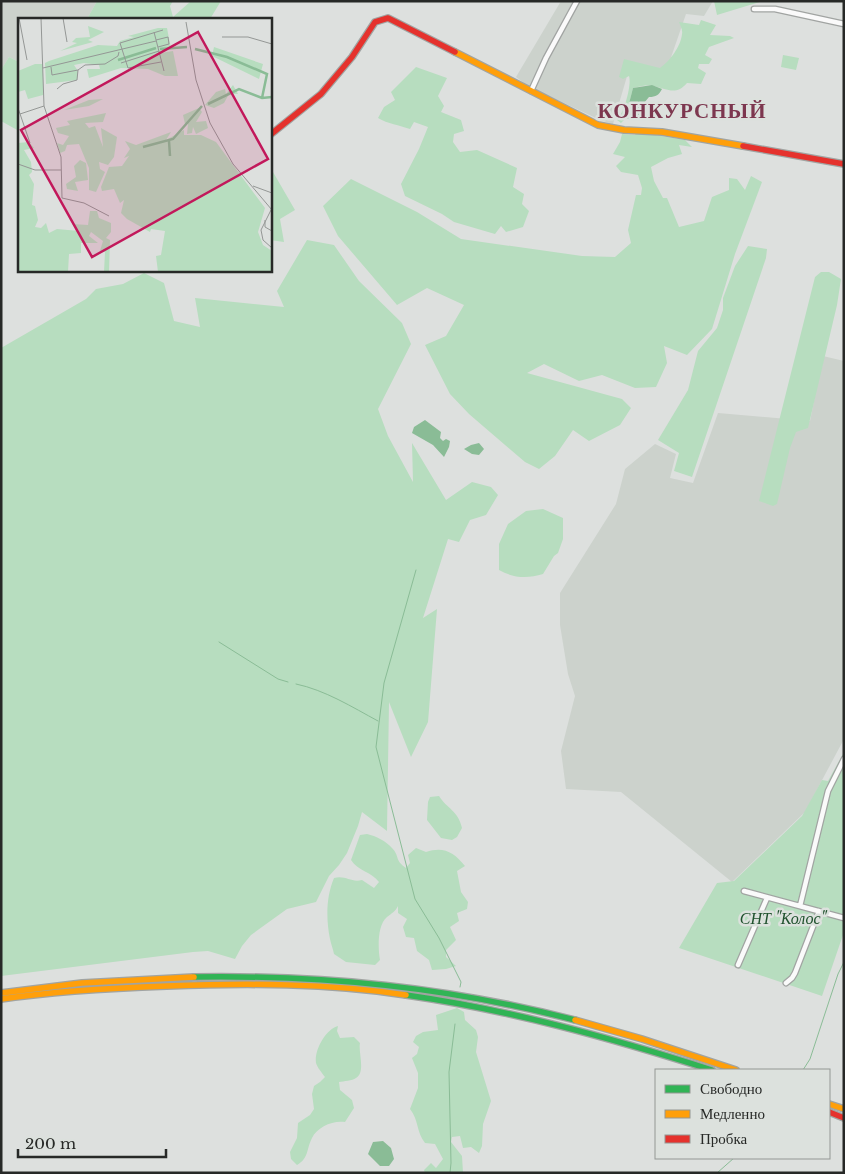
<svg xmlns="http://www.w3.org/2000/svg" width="845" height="1174" viewBox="0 0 845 1174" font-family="'Libre Baskerville',serif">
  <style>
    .built { fill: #ccd2cc }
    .green { fill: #b7ddbf }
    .water { fill: #8abc96 }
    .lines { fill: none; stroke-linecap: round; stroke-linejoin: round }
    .stream { stroke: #8abc96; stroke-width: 1 }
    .street-casing { stroke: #a1a4a2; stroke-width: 7 }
    .fast-casing { stroke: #a1a4a2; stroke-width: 8 }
    .slow-casing { stroke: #a1a4a2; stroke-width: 8 }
    .jam-casing { stroke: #a1a4a2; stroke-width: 8 }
    .street { stroke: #fafafa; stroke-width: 4.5 }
    .fast { stroke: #30b455; stroke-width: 5.5 }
    .slow { stroke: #ff9f0a; stroke-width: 5.5 }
    .jam { stroke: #e5322d; stroke-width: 5.5 }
    .labels { text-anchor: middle; stroke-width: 5; stroke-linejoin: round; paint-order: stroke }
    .park-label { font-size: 16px; font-style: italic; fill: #1f512d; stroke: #dce1dd }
    .district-label { font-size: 21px; font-weight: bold; letter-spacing: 1px; fill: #7d374f; stroke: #dce1dd }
    .inset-river { fill: none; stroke: #8abc96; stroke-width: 2.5 }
    .inset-road { fill: none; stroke: #949795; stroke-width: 1 }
    .view { fill: #c2185b; fill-opacity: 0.15; stroke: #c2185b; stroke-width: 2.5 }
    .inset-edge { fill: none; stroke: #272927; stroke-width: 2.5 }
  </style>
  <rect width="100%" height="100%" fill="#dde0de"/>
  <path class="built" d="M1 1H97L87 19H19V62L9 57 1 70Z
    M561 1H713L704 16 686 14 668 66 658 73 630 66 613 124 600 120 528 86 516 77Z
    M823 356 844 361V739L805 812 732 882 621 792 566 789 561 751 575 696 568 674 560 625V593L616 504 625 469 655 444 676 454 670 478 693 483 718 413 810 421Z"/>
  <path class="green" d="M97 1H173L170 6 173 17 191 1H221L210 19H87Z
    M714 1H763L717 15Z
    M701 20 716 25 710 35 730 36 734 38 709 47 705 55 712 59 709 64H699L698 68 706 73 701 84 687 83C676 96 667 89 654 86 648 84 639 87 633 88L625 119 621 123 617 120C624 114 632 84 629 76L623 79 619 77 624 59 660 68C670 61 681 46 682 34 683 30 680 25 679 22L699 25Z
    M783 55 799 58 796 70 781 67Z
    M9 57 19 62V131L1 121V70Z
    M416 67 447 78 438 96 444 106 441 112 461 120 464 131 454 134 453 142 460 152 477 150 517 168 513 187 524 194 522 204 529 211 523 227 506 232 501 226 495 234 454 222 442 214 405 196 401 184 419 149 428 127 414 122 410 129C399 125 388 124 378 118L384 107 395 100 391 92Z
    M637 132 685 140 692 147 679 145 682 154 668 158 651 167 654 181 663 198H667L679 227 704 221 712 197 729 190V178L737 179 745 190 751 176 762 182 735 254 712 329 687 355 664 346 667 363 656 387 635 388 602 375 579 381 544 364 527 373 622 399 631 408 620 425 589 441 573 430 555 456 539 469 525 462 469 414 450 394 425 345 446 336 464 305 427 288 397 305 338 236 323 206 351 179 417 212 461 239 582 256 615 257 631 243 628 230 636 195H641L642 188 638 175 621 172 616 166 625 157 613 154 620 142 622 134 635 135Z
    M270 172H273L295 210 280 219 284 242 270 240Z
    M307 240 334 245 359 281 402 323 411 344 378 409 388 436 413 482 412 443 446 500 472 482 491 487 498 495 486 515 470 520 459 542 448 539 423 618 437 609 428 722 411 757 389 702 387 831 362 812 358 826 347 853 339 865 329 876 316 902 287 909 251 935 242 946 235 959 208 951 193 952 1 976V348L86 299 96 289 123 284 144 273 164 283 174 321 200 327 195 298 284 307 277 291Z
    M748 246 767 249 766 258 692 477 674 471 679 453 658 440 688 390 698 351 717 328 723 310V298L735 266Z
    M821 272H829L841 279 837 305 808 428 796 432 790 448 777 504 773 506 759 501 815 277Z
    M543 509 563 518V539L558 553 554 556 543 574C527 579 513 578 499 570V544L508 524 526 511Z
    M844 752V932L822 996 679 948 717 883 734 881 802 816 822 780 828 781Z
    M439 796C447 809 458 810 462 828L457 837 452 840 441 838 427 820 428 802 430 797Z
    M367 834C376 836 386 841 392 848 400 856 394 860 406 868L410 863 408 855 416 848 426 852C443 846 454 852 465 866L457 871 461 892 468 902 467 909 457 913 459 921 450 927 456 940 446 950V957L456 966 446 969 432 970 429 960 417 951 414 938 406 937 403 927 407 919 398 913V906C395 912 392 913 387 917 377 925 378 949 380 960L375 965 346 962 334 954C333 949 331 944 330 939 326 919 326 897 334 878 346 875 351 883 362 880L374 888 379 882C372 872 358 871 351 860L360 835Z
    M457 1008 464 1012 465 1020 476 1030 478 1037 476 1052 491 1101 483 1124 482 1146 479 1153 471 1147 463 1148 460 1136 452 1137 451 1142 462 1156 463 1173H425L424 1170 431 1163 436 1168 443 1159 435 1144 425 1143C416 1132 419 1120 410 1109L418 1088V1073L412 1058 417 1054 419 1047 413 1042 416 1036 423 1032 438 1030 436 1015Z
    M338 1026 337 1031 340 1038 354 1037 360 1043C358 1052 366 1072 356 1078 352 1081 344 1081 339 1082L340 1090 352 1100 354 1108 345 1122C333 1120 317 1127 312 1138 306 1150 309 1158 297 1165L291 1159 290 1152 297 1138 298 1123 310 1115 314 1109 312 1094 314 1086 320 1082 325 1077C322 1073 317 1067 316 1063 314 1050 326 1029 338 1026Z"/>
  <path class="water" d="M652 85 662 89C659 95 656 97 649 97L644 103 640 117 625 119 633 88Z
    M425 420 441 432 440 438 443 441 446 439 450 441 449 447 444 457 433 445 412 433 414 427Z
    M479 443 484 449 479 455 472 454 464 449 471 445Z
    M383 1141 391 1148 394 1159 389 1166H380L368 1154 373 1142Z"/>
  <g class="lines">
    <path class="stream" d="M416 570 384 683 376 747 415 899 439 938 461 982 460 987
      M219 642 278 679 288 682
      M296 684C325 690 352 707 378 721
      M803 1070 810 1059 838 974 844 962
      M450 1173 451 1163 449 1072 455 1024
      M717 1173 734 1158"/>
    <g class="street-casing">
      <path id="street" d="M754 9H775L844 24
        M531 91 546 58 577 1
        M744 891 844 918
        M800 906 828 791 844 759
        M738 965 767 898
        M786 983 792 978 795 973 819 911"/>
    </g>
    <g class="fast-casing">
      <path id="fast" d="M194 977C325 975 447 987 575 1020
        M406 995C511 1010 611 1038 712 1070"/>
    </g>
    <g class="slow-casing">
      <path id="slow" d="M455 52 598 125 624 130 662 132 743 146
        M1 993 82 983 194 977
        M1 999C56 991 112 988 167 986 247 983 327 983 406 995
        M575 1020 642 1039 736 1070
        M829 1104 844 1109"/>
    </g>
    <g class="jam-casing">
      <path id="jam" d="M270 135 321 94 352 57 375 22 388 18 455 52
        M743 146 844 164
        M829 1112 844 1118"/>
    </g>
    <use href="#street" class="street"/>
    <use href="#fast" class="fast"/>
    <use href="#slow" class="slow"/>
    <use href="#jam" class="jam"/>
  </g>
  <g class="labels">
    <g class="park-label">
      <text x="783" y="924">СНТ "Колос"</text>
    </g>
    <g class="district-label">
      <text x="682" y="118">КОНКУРСНЫЙ</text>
    </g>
  </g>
  <g transform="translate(18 18)">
    <rect width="254" height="254" fill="#dde0de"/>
    <path d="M70 8 86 14 70 22 75 24 42 33 59 25 54 24 58 20 72 19ZM140 10H149L153 31 143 35 155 33 160 58H147L130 51 103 50 71 60 69 51H82L81 47 66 45 56 47 60 53 59 62 28 66 27 45 31 43 80 27 99 28 102 23 116 19 110 18ZM196 29 245 46 241 61 194 38ZM17 46H25V77L10 81 7 72 0 74V53ZM215 67 220 76H211L206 85 196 90 187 87 198 74 207 71 208 76ZM85 81 71 88 46 92 71 82ZM181 90 184 94 178 104 188 103 190 110 178 116 175 109 174 115 169 116 170 106H167L165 97ZM88 95 85 104 67 105 71 110 77 108 85 129 83 110 99 119 96 139 90 147 81 144 82 151 87 154 78 174 71 172V150L61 126 49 127 47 133 42 135 39 125 45 127 51 118 40 115 38 110 52 107 49 103ZM166 112V117H183L198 124 247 190 240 214 245 227 254 233V254H140L138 238 143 237 147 213 133 211 132 214 109 201 103 195 106 182 102 185 96 171 84 173 83 169 91 149 104 148 111 138 106 140 112 131 107 123 118 127 153 114 148 122ZM11 124 16 130 6 132 13 144 14 154 11 157 16 166 14 187 17 188 20 202 17 209 23 210 28 205 31 215 39 211 61 213 54 206 70 207 72 193H79L81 200 93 205V214L88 220 92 222 91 254H86L87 234 82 233 85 223 73 214 71 218 80 225H63V235L51 236 50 254H0V125ZM62 142 68 145 70 162 57 164 60 173 49 171 48 166 58 159 56 148Z" fill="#b7ddbf"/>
    <path class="inset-river" d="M142 31 169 29M177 31 209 39 249 56 244 80M100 42 138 30M190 86 221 71 244 80 254 79M151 123 152 138M125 129 155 121 184 88"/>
    <path class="inset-road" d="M1 0 9 42M23 0 26 88 43 139 44 180 66 185 91 198M45 0 49 24M168 4 178 62 192 105 215 146 254 192M136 14 146 53M204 19H230L254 26M138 22 150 19 151 26 140 29M143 44 110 50 102 25 145 12M103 45 141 33M33 49 34 57 60 52 67 47 87 46 100 38 101 34M25 50 138 23M39 71 45 66 59 62 60 52M0 90 12 125M2 96 26 88M0 146 17 152H43M235 168 254 175M254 190 243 212 245 222 254 230M247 202V209L254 213"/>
    <path class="view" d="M180 14 250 141 74 239 3 112Z"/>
    <rect width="254" height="254" class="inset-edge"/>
  </g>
  <rect width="845" height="1174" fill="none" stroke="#272927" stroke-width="5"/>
  <rect x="655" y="1069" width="175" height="90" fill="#dce1dd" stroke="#949794"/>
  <rect x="665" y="1085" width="25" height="8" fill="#30b455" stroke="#949794"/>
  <text x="700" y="1094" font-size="15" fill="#272927">Свободно</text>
  <rect x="665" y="1110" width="25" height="8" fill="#ff9f0a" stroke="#949794"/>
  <text x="700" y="1119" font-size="15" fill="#272927">Медленно</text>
  <rect x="665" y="1135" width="25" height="8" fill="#e5322d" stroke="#949794"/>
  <text x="700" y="1144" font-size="15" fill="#272927">Пробка</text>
  <path d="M18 1149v8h148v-8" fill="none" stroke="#272927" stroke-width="2.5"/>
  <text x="25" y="1149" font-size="15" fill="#272927" stroke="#dce1dd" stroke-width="4" paint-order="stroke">200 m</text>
</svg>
